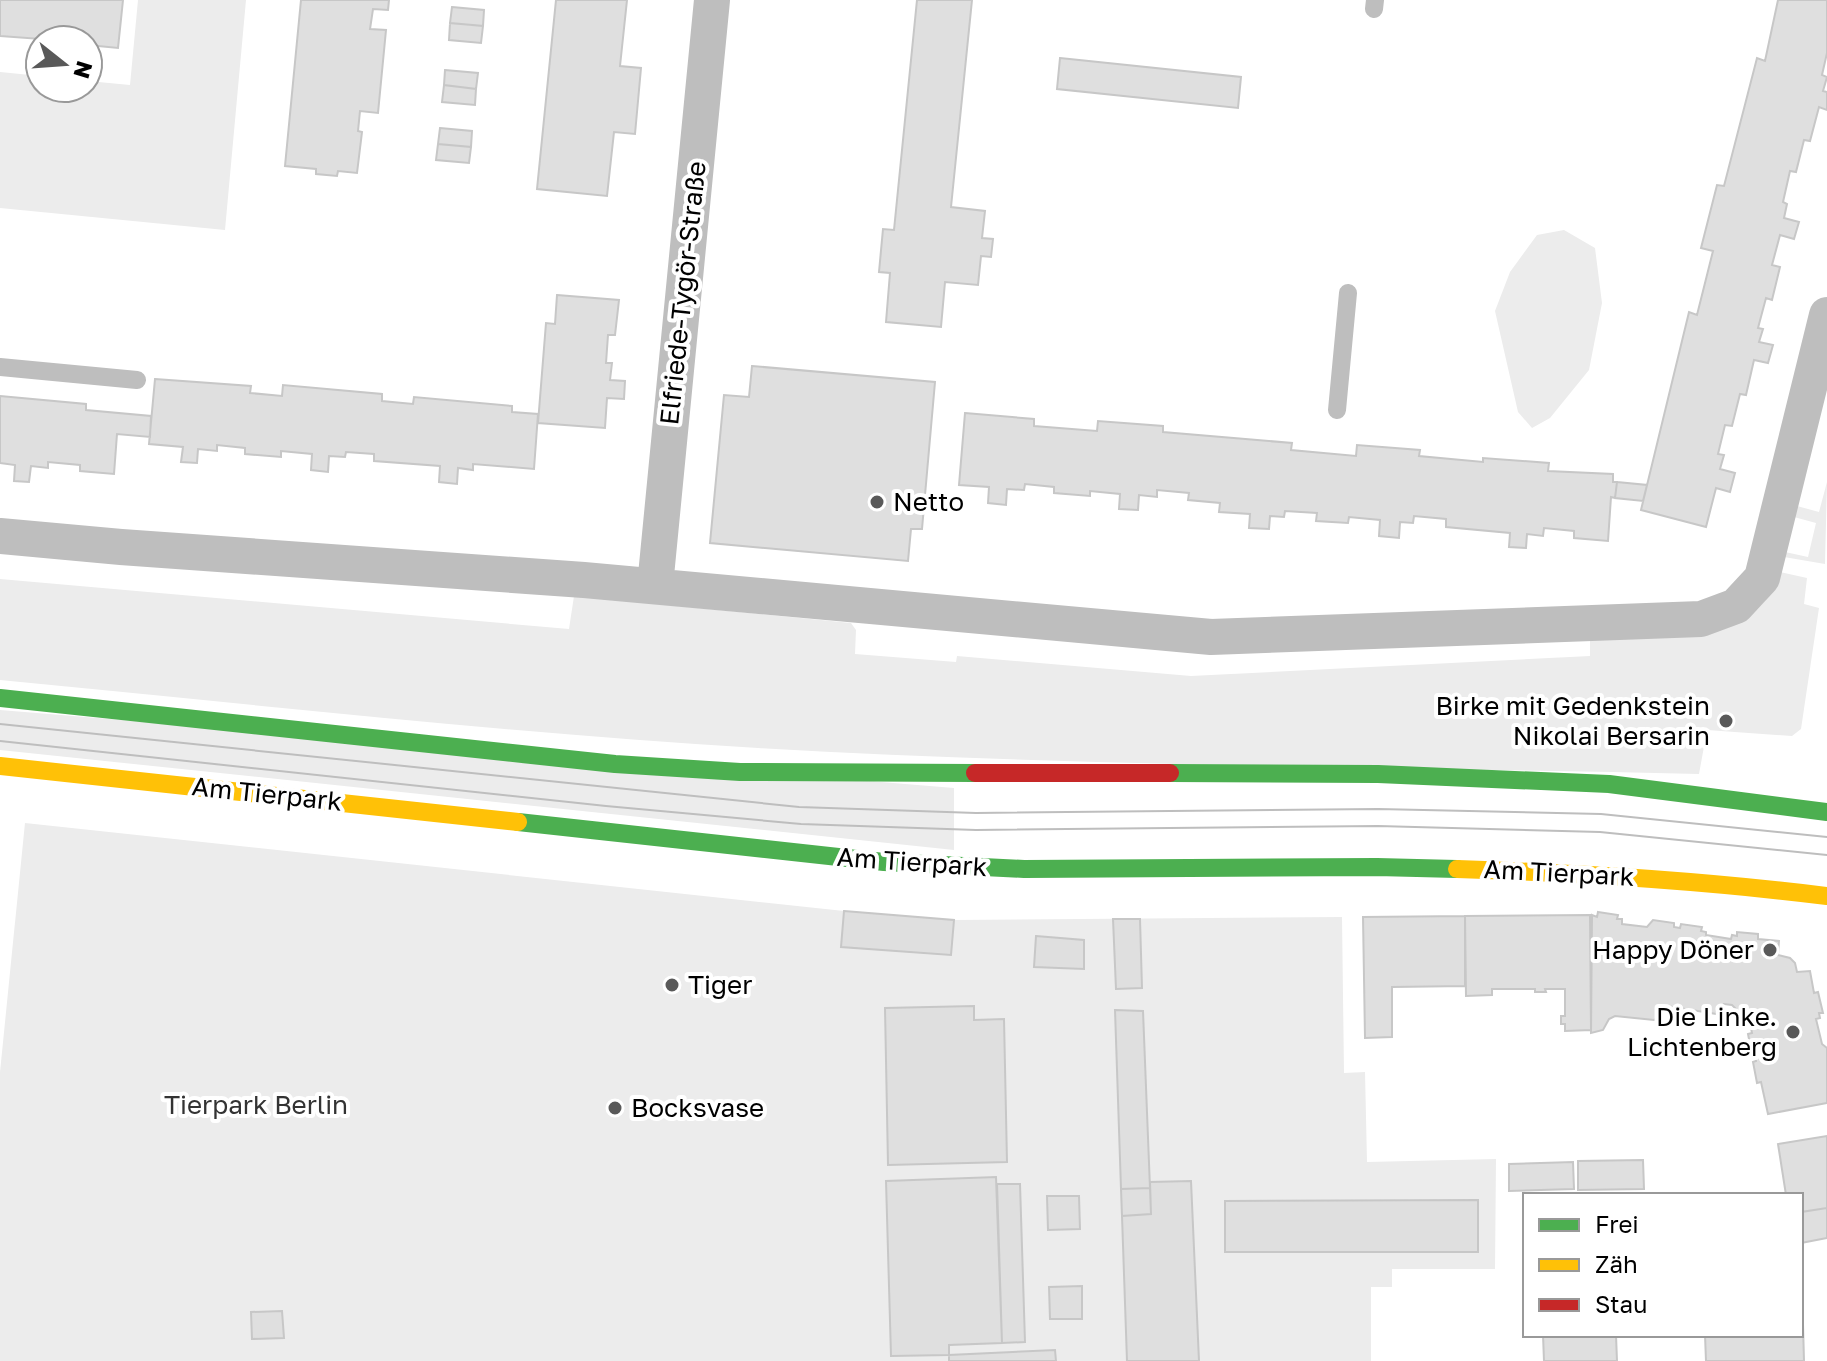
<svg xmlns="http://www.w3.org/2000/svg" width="1827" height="1361" viewBox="0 0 1827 1361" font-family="'Golos Text',sans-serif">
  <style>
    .green { fill: #ececec }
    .building { fill: #dfdfdf; stroke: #c7c7c7; stroke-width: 2 }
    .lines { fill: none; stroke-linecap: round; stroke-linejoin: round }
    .lane { stroke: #bebebe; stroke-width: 18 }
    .street { stroke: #bebebe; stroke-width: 36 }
    .fast { stroke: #4caf50; stroke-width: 18 }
    .slow { stroke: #ffc107; stroke-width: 18 }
    .jam { stroke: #c62828; stroke-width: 18 }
    .tram { stroke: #bebebe; stroke-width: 2 }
    .poi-dot { fill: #595959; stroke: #fff; stroke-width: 3 }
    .labels { text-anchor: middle; stroke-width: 8; stroke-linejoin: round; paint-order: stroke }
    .street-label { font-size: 26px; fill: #000; stroke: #fff }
    .poi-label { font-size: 26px; fill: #000; stroke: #fff; text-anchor: start }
    .park-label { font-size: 26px; fill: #333; stroke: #fff }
  </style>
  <rect width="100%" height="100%" fill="#fff"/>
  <path class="green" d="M138 0H246L225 230 0 208V72L40 76V88H88V81L130 85Z
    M1564 230 1595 248 1602 303 1589 370 1550 418 1532 428 1518 412 1495 311 1510 272 1537 235Z
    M1827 482 1825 564 1784 557 1785 552 1808 557 1816 523 1794 517 1797 506 1819 512Z
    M1780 572 1807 578 1804 604 1819 608 1801 729 1792 736 1707 730 1699 774C1385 767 1071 766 758 748 505 733 252 704 0 680V579L569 629 574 596 851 623 856 630 855 654 956 662 957 656 1191 676 1590 656V636L1712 633C1745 623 1770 606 1780 572Z
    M0 710 954 788V850L0 750Z
    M25 823 844 911 954 920 1342 917 1344 1073 1365 1072 1367 1162 1496 1159 1495 1269H1392V1287H1371V1361H0V1072Z"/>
  <path class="building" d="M0 0H123L118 48 88 45 86 38 54 35V40L0 36Z
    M301 0H389L388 10 373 9 370 29 386 30 378 113 360 111 358 131 362 132 357 173 338 171 337 176 316 174V169L285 166Z
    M556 0H627L620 66 641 68 635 134 614 132 607 196 537 189Z
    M917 0H972L951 207 985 211 982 238 993 239 991 257 981 256 978 285 945 282 941 327 886 322 890 273 879 272 883 229 894 230Z
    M1778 0H1827V53L1822 75 1827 77 1823 91 1827 92V110L1819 107 1810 141 1804 140 1796 172 1790 171 1783 202 1787 204 1784 218 1799 222 1794 239 1780 235 1772 265 1780 267 1772 300 1766 298 1758 328 1763 329 1759 342 1773 345 1768 363 1754 360 1746 395 1740 394 1732 426 1725 425 1718 454 1724 455 1720 469 1735 473 1730 492 1716 488 1706 527 1641 510 1689 312 1697 315 1713 251 1701 248 1717 185 1724 186 1757 58 1765 61Z
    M452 7 484 10 483 26 450 23Z
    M450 23 483 26 481 43 449 40Z
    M1060 58 1241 77 1238 108 1057 89Z
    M445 70 478 73 476 89 444 85Z
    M444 85 476 89 475 105 442 102Z
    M440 128 472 131 471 147 438 144Z
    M438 144 471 147 469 163 436 160Z
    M557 295 619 300 615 335H608L606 363H612L610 380 625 381 624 399 607 398 605 428 538 423 546 323 555 324Z
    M752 366 935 382 922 529H911L908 561 710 543 724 395 749 397Z
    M155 379 251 386 250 393 282 396 283 385 382 394V401L413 404 414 397 512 406V412L538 414 534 469 473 464V470L458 468 457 484 439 482 440 466 374 461V454L346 452 345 457 329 456 328 472 311 470 312 454 281 451V457L245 454V448L217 445V451L198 449 197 463 181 462 183 447 149 444Z
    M0 396 86 404V410L151 416 150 437 117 434 114 474 80 471V465L48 462V468L31 466 29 482 14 481 15 465 0 463Z
    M965 413 1034 419V426L1097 431 1098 421 1163 426V432L1292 443 1291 450 1356 456 1357 445 1420 450 1419 456 1483 462V458L1549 463 1548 471 1613 474V482H1617L1615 498 1611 497 1608 541 1574 538V531L1544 528 1543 536 1527 534 1526 548 1509 547 1510 533 1446 527V519L1414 516 1413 523 1400 522 1399 538 1379 536 1380 520 1349 517 1348 523 1316 521 1317 513 1285 511 1284 517 1270 516 1269 529 1249 528 1250 514 1219 512 1220 503 1188 500 1189 493 1157 490V497L1139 495 1138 510 1119 509 1120 494 1090 491V496L1054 493V487L1025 484 1024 490 1007 489 1006 505 988 503 989 487 959 485Z
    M1617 482 1647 485 1643 501 1615 498Z
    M844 911 954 920 951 955 841 947Z
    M1598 912 1618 915 1617 919H1622V924L1647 927 1653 920 1674 923V927L1680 928 1681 924 1702 927 1701 931 1706 932V935L1731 939 1732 935 1737 936V932L1758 934V939L1779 941 1778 955 1790 958 1795 963 1797 972 1810 971 1814 993 1818 992 1823 1013H1819L1820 1018 1816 1019 1822 1044 1827 1048V1103L1768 1114 1761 1082 1757 1083 1753 1062 1756 1061V1055H1752L1748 1034 1752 1033 1750 1023 1732 1005 1724 1004 1723 1015 1667 1006 1660 1017 1654 1020 1615 1016 1609 1019 1603 1030 1591 1033 1592 915 1597 917Z
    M1590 915 1591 1030 1565 1031V1024H1561V1016H1565V989H1545L1546 992H1535V989H1492V995L1466 996 1465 916Z
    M1465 916V986L1392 987V1037L1365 1038 1363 917Z
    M1113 919H1140L1142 988 1116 989Z
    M1036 936 1084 940V969L1034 967Z
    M974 1006V1020L1004 1019 1007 1162 888 1165 885 1008Z
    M1115 1010 1143 1011 1150 1188 1121 1189Z
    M1827 1136V1208L1801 1212V1195H1786L1778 1144Z
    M1643 1160 1644 1189 1578 1190V1161Z
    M1573 1162 1574 1189 1509 1191V1164Z
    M996 1177 1002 1343 949 1345V1355L891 1356 886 1181Z
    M1191 1181 1199 1361H1127L1122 1216 1151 1214 1150 1182Z
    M997 1184H1020L1025 1342 1002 1343Z
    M1150 1188 1151 1214 1122 1216 1121 1189Z
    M1047 1196H1079L1080 1229 1048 1230Z
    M1478 1200V1252H1225V1201Z
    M1827 1208V1238L1801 1243V1212Z
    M1801 1251 1804 1361H1706L1705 1335H1801Z
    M1082 1286V1319H1050L1049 1287Z
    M282 1311 284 1338 252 1339 251 1312Z
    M1543 1335H1616L1617 1361H1544Z
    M1055 1350 1056 1361H949V1355Z"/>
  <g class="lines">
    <path class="lane" d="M1374 9 1375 0
      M0 367 137 380
      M1337 410 1348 293"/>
    <path class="street" d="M0 536 121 547 584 580 1211 637 1701 619 1736 606 1762 578 1827 315
      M655 586 712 0"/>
    <path class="fast" d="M0 698 615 764 740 772 975 773
      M1170 773 1378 774 1609 784 1827 812
      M518 822 884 862 1024 869 1377 867 1457 869"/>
    <path class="slow" d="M0 766 518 822
      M1457 869C1581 873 1704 881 1827 896"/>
    <path class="jam" d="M975 773H1170"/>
    <path class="tram" d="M0 724 799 807 976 813 1378 809 1601 814 1827 837
      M0 741 606 806 801 824 976 830 1378 826 1600 832 1827 855"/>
  </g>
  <g class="poi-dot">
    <circle cx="877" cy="502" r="8"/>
    <circle cx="1726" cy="721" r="8"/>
    <circle cx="1770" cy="950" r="8"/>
    <circle cx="672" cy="985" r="8"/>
    <circle cx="1793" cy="1032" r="8"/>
    <circle cx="615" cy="1108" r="8"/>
  </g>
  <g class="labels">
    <g class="street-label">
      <text transform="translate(683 293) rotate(-84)" y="9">Elfriede-Tygör-Straße</text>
      <text transform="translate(267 794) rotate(6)" y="9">Am Tierpark</text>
      <text transform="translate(912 862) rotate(4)" y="9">Am Tierpark</text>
      <text transform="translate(1559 873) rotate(3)" y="9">Am Tierpark</text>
    </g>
    <g class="poi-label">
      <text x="893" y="511">Netto</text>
      <text x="1710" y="715" text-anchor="end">Birke mit Gedenkstein<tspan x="1710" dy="30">Nikolai Bersarin</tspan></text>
      <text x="1754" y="959" text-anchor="end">Happy Döner</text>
      <text x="688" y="994">Tiger</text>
      <text x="1777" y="1026" text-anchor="end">Die Linke.<tspan x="1777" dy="30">Lichtenberg</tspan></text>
      <text x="631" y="1117">Bocksvase</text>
    </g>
    <g class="park-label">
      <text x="256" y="1114">Tierpark Berlin</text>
    </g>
  </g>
  <rect x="1523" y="1193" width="280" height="144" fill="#ffffff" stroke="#999999" stroke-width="2"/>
  <rect x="1539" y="1219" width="40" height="12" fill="#4caf50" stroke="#999999" stroke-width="2"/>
  <text x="1595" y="1233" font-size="24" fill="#000000">Frei</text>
  <rect x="1539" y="1259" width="40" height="12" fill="#ffc107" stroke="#999999" stroke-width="2"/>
  <text x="1595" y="1273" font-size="24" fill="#000000">Zäh</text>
  <rect x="1539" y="1299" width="40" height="12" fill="#c62828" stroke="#999999" stroke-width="2"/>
  <text x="1595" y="1313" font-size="24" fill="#000000">Stau</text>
  <g transform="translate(64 64) rotate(107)"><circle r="38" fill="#ffffff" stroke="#999999" stroke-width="2"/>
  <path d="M0-6L14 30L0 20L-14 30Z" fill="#595959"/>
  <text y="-12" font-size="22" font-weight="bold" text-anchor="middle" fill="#000000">N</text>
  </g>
</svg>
